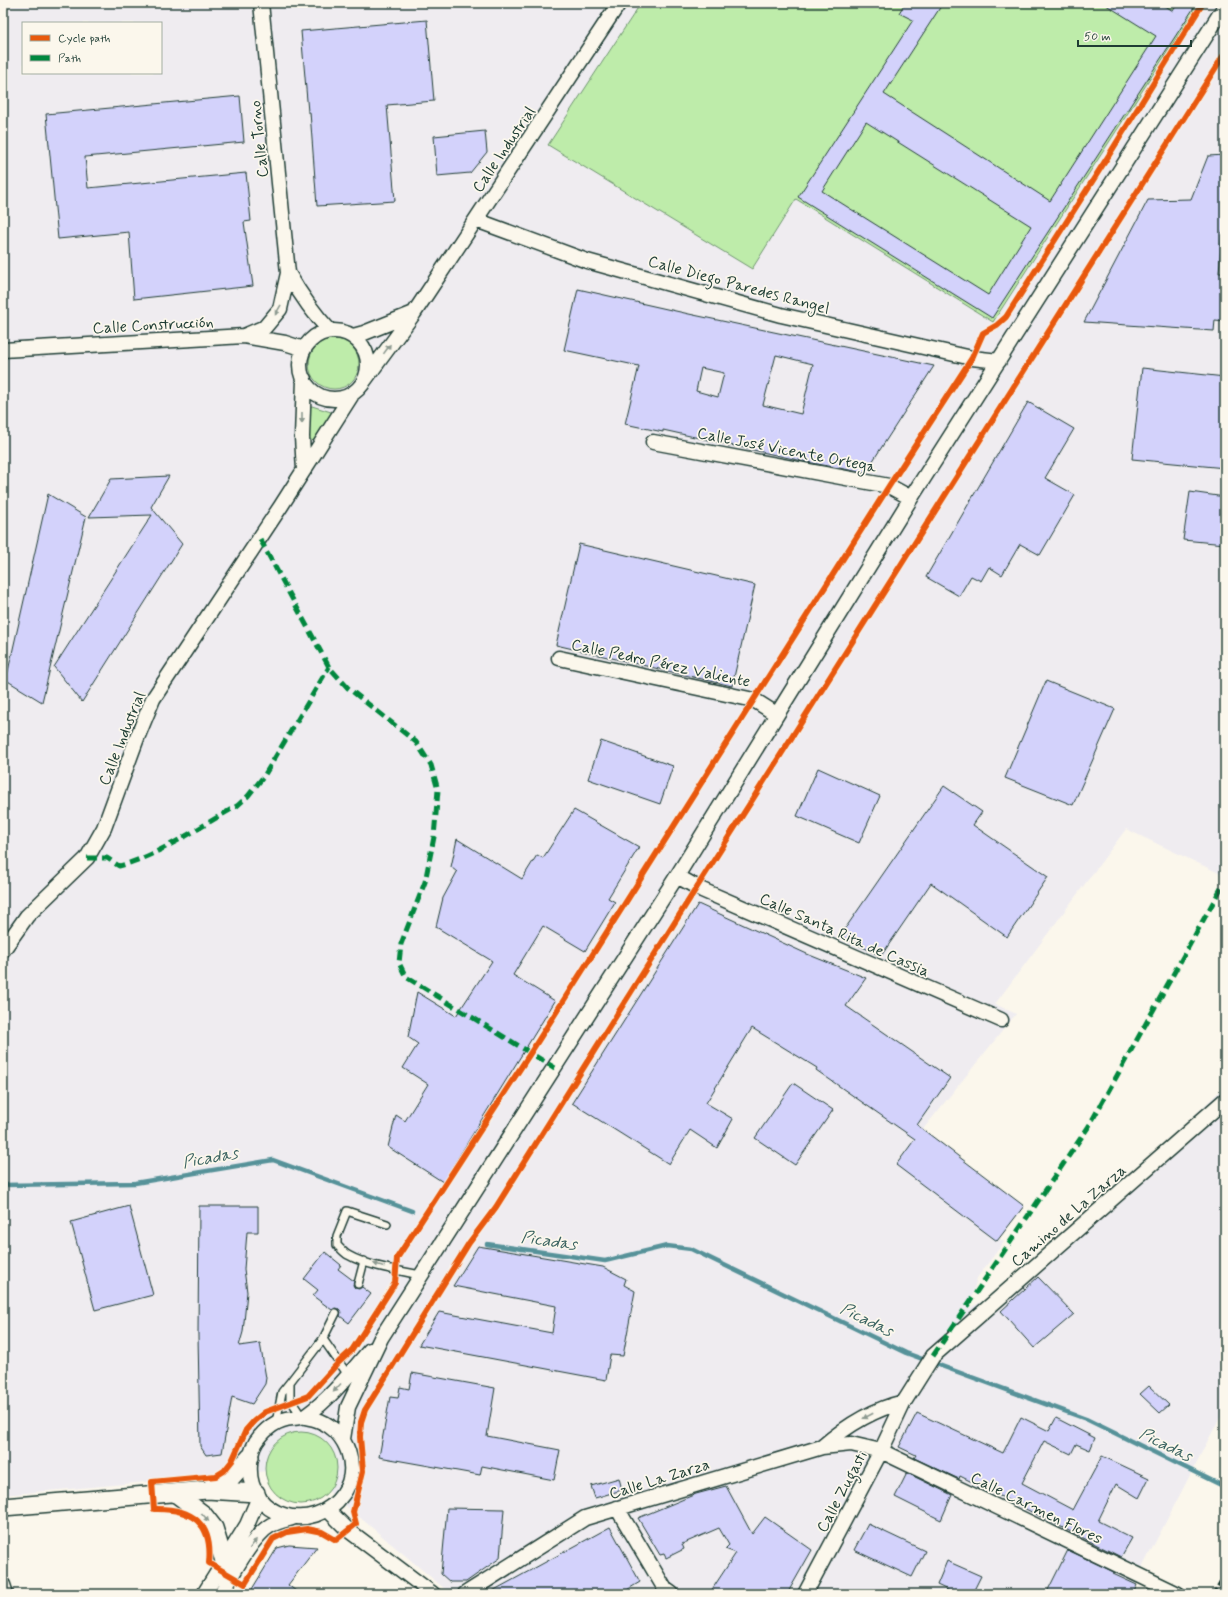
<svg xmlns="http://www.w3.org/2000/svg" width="1228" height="1597" viewBox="0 0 1228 1597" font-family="Mynerve,sans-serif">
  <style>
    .built { fill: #efecf0; fill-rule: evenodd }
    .green { fill: #beecaa; stroke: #6e946f }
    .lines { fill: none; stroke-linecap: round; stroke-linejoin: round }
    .stream { stroke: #579299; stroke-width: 4.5 }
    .building { fill: #d3d2fb; stroke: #1f3d34; fill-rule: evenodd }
    .service-casing { stroke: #1f3d34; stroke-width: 10 }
    .minor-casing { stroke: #1f3d34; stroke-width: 17 }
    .tertiary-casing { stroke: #1f3d34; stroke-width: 20 }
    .service { stroke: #fbf7ec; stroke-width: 7 }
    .minor { stroke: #fbf7ec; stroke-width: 14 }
    .tertiary { stroke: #fbf7ec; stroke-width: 17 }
    .rail { stroke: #1f3d34; stroke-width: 3; stroke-dasharray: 6 3; stroke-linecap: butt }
    .quiet { stroke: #00873e; stroke-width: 5; stroke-dasharray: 10 5; stroke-linecap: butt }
    .cycleway-casing { stroke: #fbf7ec; stroke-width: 8 }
    .cycleway { stroke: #e8590c; stroke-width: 6 }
    .oneway { fill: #8d9a90 }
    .labels { text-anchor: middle; stroke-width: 3.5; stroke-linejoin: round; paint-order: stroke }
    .street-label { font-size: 16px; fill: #1f3d34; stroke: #fbf7ec }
    .water-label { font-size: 17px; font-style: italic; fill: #36605e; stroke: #fbf7ec }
  </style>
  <rect width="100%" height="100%" fill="#fbf7ec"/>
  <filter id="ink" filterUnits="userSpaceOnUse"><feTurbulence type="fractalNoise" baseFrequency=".025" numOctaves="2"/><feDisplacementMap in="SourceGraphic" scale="8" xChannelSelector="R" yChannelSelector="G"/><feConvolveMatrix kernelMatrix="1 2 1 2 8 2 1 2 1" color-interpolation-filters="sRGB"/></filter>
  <g filter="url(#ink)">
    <path class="built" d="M3 3H1225V871L1223 875 1126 829 995 1004 1016 1014 899 1159 1004 1242 977 1278 969 1308 990 1298 1177 1132 1225 1086V1413L1218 1421 1143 1566 1133 1594H451L301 1468 3 1495ZM23 23H161V73H23Z"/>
    <path class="green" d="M641 3H1199L993 322 796 199 752 269 548 145Z
      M309 364a25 25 0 1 1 50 0a25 25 0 1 1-50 0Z
      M312 406 331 412 333 416 314 441 308 439 307 408Z
      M265 1468a36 36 0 1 1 72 0a36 36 0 1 1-72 0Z"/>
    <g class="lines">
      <path class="stream" d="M3 1185 135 1183 273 1160 412 1211
        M487 1244 605 1261 667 1246 691 1249 906 1353 1086 1419 1225 1487"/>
    </g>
    <path class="building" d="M905 3H943L884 94 1050 201 1156 36 1103 3H1161L1173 11 1178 3H1197L992 318 798 197 913 20 899 13ZM866 122 1031 226 988 295 822 191Z
      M427 20 434 101 387 105 395 201 317 206 310 112H308L301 31Z
      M240 96 244 142 85 157 88 188 246 173 251 221 244 222 253 286 134 299 129 232 58 239 46 114Z
      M485 131 487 152 470 173 437 176 434 136Z
      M1225 155V232H1222L1219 273H1225V321L1215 320 1214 331 1084 322 1148 200 1191 199 1208 156Z
      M578 289 689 314 934 366 865 473 807 462 663 430V432L625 424 639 366 564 350ZM776 355 813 364 801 414 763 405ZM701 368 724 373 718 397 696 391Z
      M1142 368 1225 377V468L1132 459Z
      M1028 402 1074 429 1045 478 1075 495 1040 555 1020 544 1002 575 989 567 981 581 971 576 959 596 926 577Z
      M169 476 151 507 182 544 82 702 54 667 152 515 89 517 111 479Z
      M1190 492 1225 497V544L1183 540Z
      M48 494 86 517 42 702 6 680Z
      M579 544 755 585 732 686 556 645Z
      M1046 681 1115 709 1073 805 1005 778Z
      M601 741 673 766 660 804 588 779Z
      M818 768 880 796 859 843 797 816Z
      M944 786 982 812 973 825 1048 877 1007 937 931 883 881 956 840 936Z
      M574 810 639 847 608 898 615 902 585 951 543 926 513 975 555 1001 443 1182 388 1147 396 1115 405 1121 428 1084 403 1068 418 1044 408 1037 417 992 456 1016 492 961 436 927 443 898 457 872 451 867 457 839 522 879 537 855 543 858Z
      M698 904 807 954 866 978 846 1006 950 1078 917 1125 1024 1206 997 1241 896 1165 915 1139 816 1070 817 1068 752 1028 706 1103 733 1119 717 1148 690 1130 669 1164 572 1103Z
      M793 1083 833 1110 795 1165 755 1138Z
      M129 1206 153 1295 95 1310 71 1222Z
      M199 1206H258V1232H247L244 1269 247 1292 243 1332 239 1346 260 1343 266 1378 265 1384 252 1404 232 1397 222 1453 206 1455 200 1446 198 1335Z
      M478 1246 603 1267 626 1279 624 1285 635 1291 623 1356 610 1355 606 1380 419 1345 439 1312 552 1333 556 1306 453 1286Z
      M325 1252 341 1265 338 1269 354 1281 353 1285 355 1288 359 1289 362 1287 371 1294 349 1323 340 1316 341 1312 339 1309 335 1308 332 1310 313 1296 318 1290 304 1279Z
      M1038 1277 1074 1314 1034 1348 1001 1311Z
      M412 1373 495 1388 487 1436 560 1450 554 1480 482 1466 480 1475 379 1457 390 1397 398 1398 400 1387 409 1389Z
      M1149 1386 1169 1405 1160 1413 1140 1394Z
      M917 1413 1003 1453 1021 1417 1049 1431 1056 1418 1095 1438 1090 1450 1076 1444 1071 1454 1044 1441 1022 1483 1073 1510 1102 1456 1149 1478 1139 1498 1116 1484 1098 1521 1132 1538 1121 1557 960 1476 959 1479 914 1458 916 1455 899 1447Z
      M907 1473 952 1495 941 1520 895 1497Z
      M619 1478 622 1490 595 1498 591 1486Z
      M726 1486 752 1534 765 1517 812 1550 787 1594H709L736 1553 725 1549 729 1545 719 1528 682 1544 684 1549 666 1558 664 1554 660 1555 638 1518 696 1494Z
      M447 1508 504 1509 500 1558 466 1582H450L441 1574Z
      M868 1524 925 1551 912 1577 854 1550Z
      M610 1527 640 1582 620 1594H487Z
      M289 1545 317 1547 288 1585 300 1594H249L277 1548Z
      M1068 1550 1114 1572 1113 1574 1137 1585 1133 1594H1046Z
      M947 1561 981 1576 972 1594H956L937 1585Z"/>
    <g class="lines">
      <g class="service-casing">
        <path id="service" d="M387 1224 347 1211 337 1236V1245C340 1248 344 1253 348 1255 367 1266 400 1271 421 1275
          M358 1284 364 1261
          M323 1339 348 1375
          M290 1382V1399L302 1417
          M276 1423 282 1392 290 1382 323 1339 336 1313"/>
      </g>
      <g class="minor-casing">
        <path id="minor" d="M476 220 587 261 781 315 972 358 999 361
          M288 273C300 294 313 313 330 331
          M300 365a34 34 0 1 1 68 0a34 34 0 1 1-68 0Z
          M244 336 265 327 280 309 288 273 261 3
          M353 336 364 333 414 313
          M3 350 244 336 285 343 304 349
          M304 379 302 437 304 470
          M364 381 414 313 619 3
          M653 442 889 486 911 498
          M559 658 754 700 776 714
          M677 876 702 890 1001 1020
          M3 950 27 916 87 858 104 828 137 738 153 699 281 506 353 393
          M305 1417C310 1418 315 1419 320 1421 347 1432 361 1469 343 1494 314 1536 246 1518 250 1465 250 1458 252 1449 256 1442 264 1430 277 1419 293 1418 297 1417 303 1418 307 1415 331 1398 350 1373 370 1350
          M343 1439 348 1407 381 1338 677 876 911 498 1225 6
          M822 1447C845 1427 873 1409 904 1402
          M617 1508 665 1589 672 1594
          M328 1510 348 1530 433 1594
          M3 1585 6 1594
          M204 1594 247 1525 259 1497
          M221 1594C232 1575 252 1536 271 1525 277 1522 285 1520 292 1518
          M465 1594 585 1518 822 1447 851 1444 881 1451 1178 1594
          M805 1594 881 1451 904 1402 933 1356 1225 1100"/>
      </g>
      <g class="tertiary-casing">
        <path id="tertiary" d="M207 1490 232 1477 250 1457
          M175 1493 203 1514 214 1528 224 1561
          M3 1507 207 1490 256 1493"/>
      </g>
      <use href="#service" class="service"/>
      <use href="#minor" class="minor"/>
      <use href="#tertiary" class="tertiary"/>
      <path class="rail" d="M1213 1594 1225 1574"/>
      <path class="quiet" d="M260 539 329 667 348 688 416 742 431 765 438 790 434 837 425 882 401 944 399 963 406 977 555 1068
        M87 858H107L119 866C158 856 201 826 237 806L248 796 264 776 329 667
        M933 1356 1089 1126 1225 881"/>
      <g class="cycleway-casing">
        <path id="cycleway" d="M1203 3 1109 155 1006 317 997 325 983 333 972 358 889 486 531 1052 397 1258 395 1283 352 1350 339 1362 308 1396 265 1412 254 1421 246 1430 232 1461 224 1471 216 1476 152 1482 154 1509C192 1508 213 1523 209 1563L245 1584 273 1539 287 1532 307 1529 322 1532 336 1540 356 1524 353 1512 363 1471 360 1437 361 1422 365 1410 469 1243 496 1207 697 887 1225 53"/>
      </g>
      <use href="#cycleway" class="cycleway"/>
    </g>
    <defs><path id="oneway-solid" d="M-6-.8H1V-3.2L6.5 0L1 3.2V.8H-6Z"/></defs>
    <g class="oneway">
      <use href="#oneway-solid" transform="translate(278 310) rotate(120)"/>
      <use href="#oneway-solid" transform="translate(387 349) rotate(-54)"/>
      <use href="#oneway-solid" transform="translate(302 418) rotate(90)"/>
      <use href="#oneway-solid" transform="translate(379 1265) rotate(-164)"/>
      <use href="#oneway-solid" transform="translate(337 1388) rotate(132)"/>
      <use href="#oneway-solid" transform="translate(868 1416) rotate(152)"/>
      <use href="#oneway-solid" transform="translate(205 1517) rotate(49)"/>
      <use href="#oneway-solid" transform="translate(253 1544) rotate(-54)"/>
    </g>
  </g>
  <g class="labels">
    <g class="street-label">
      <text transform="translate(258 139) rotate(-96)" y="6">Calle Torno</text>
      <text transform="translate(503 149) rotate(-56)" y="6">Calle Industrial</text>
      <text transform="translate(739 284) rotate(15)" y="6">Calle Diego Paredes Rangel</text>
      <text transform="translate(153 324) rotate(-3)" y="6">Calle Construcción</text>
      <text transform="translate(787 449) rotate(11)" y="6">Calle José Vicente Ortega</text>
      <text transform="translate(661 662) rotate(12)" y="6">Calle Pedro Pérez Valiente</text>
      <text transform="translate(121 738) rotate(-68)" y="6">Calle Industrial</text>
      <text transform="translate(845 934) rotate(24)" y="6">Calle Santa Rita de Cassia</text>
      <text transform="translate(1068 1215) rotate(-41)" y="6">Camino de La Zarza</text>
      <text transform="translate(659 1478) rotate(-17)" y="6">Calle La Zarza</text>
      <text transform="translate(841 1491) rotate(-62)" y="6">Calle Zugasti</text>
      <text transform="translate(1037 1507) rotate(26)" y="6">Calle Carmen Flores</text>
    </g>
    <g class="water-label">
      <text transform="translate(210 1157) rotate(-10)" y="6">Picadas</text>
      <text transform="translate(549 1240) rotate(8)" y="6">Picadas</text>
      <text transform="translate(867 1319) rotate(26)" y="6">Picadas</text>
      <text transform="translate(1166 1444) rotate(26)" y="6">Picadas</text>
    </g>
  </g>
  <rect width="1228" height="1597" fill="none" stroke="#fbf7ec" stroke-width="16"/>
  <rect x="8" y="8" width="1212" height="1581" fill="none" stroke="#1f3d34" stroke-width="1.5" filter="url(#ink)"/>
  <rect x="22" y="22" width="140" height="52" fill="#fbf7ec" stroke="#a3ada2"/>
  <rect x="30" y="35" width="20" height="6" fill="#e8590c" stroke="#a3ada2"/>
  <text x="58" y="42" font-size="12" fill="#1f3d34">Cycle path</text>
  <rect x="30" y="55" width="20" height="6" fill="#00873e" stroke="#a3ada2"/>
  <text x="58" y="62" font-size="12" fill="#1f3d34">Path</text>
  <path d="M1078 40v6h113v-6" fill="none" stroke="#1f3d34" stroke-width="2"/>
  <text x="1084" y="40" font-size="12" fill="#1f3d34" stroke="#fbf7ec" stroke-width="3" paint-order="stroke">50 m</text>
</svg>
